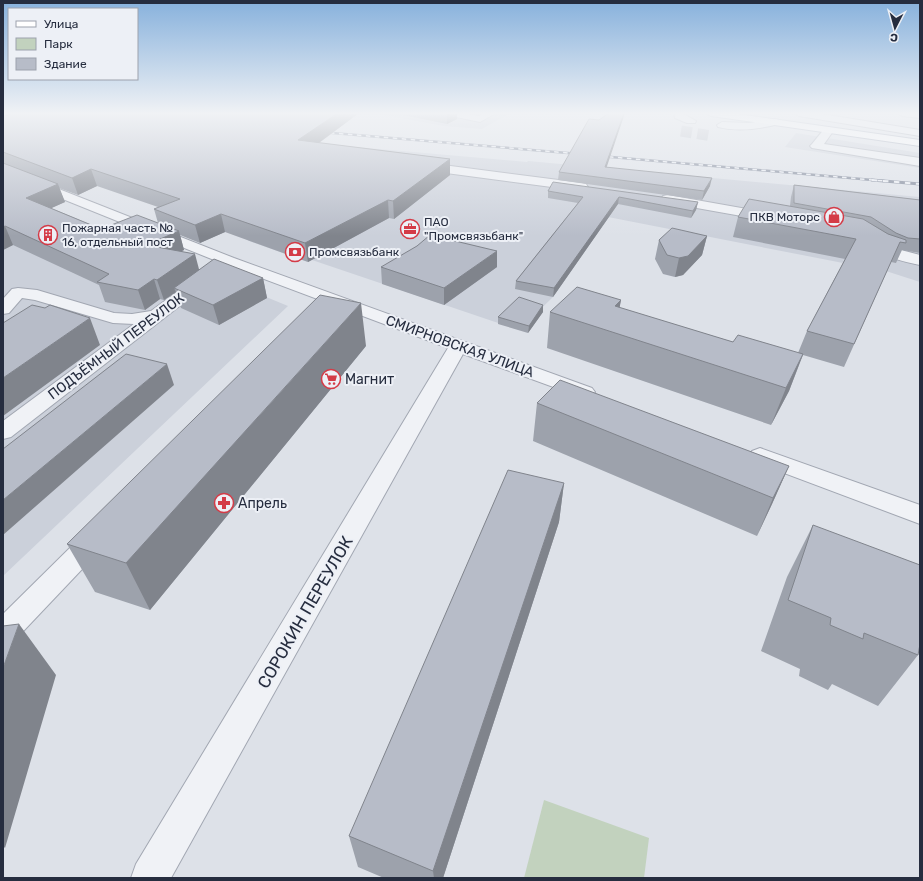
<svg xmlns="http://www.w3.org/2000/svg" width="923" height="881" viewBox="0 0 923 881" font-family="Rubik,sans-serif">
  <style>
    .built { fill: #cbd0da }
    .green { fill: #c2d2be }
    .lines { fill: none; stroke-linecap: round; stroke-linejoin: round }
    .minor-tunnel { stroke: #b8bdc6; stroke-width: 11; stroke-dasharray: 11 5.5; stroke-linecap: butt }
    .minor-casing { stroke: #a2a7b2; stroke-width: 2 }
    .major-casing { stroke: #9ca4b4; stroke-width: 2 }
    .minor { fill: #f0f2f6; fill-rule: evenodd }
    .major { fill: #fff; fill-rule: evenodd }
    .rail-far1-casing { stroke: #767f92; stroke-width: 2.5 }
    .rail-casing { stroke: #767f92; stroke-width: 3 }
    .rail-far1 { stroke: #edf0f6; stroke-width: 1.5; stroke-dasharray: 4.5; stroke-linecap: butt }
    .rail { stroke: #edf0f6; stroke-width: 2; stroke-dasharray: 5.5; stroke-linecap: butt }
    .wall { fill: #9da2ac; fill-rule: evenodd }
    .shaded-wall { fill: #80848c }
    .building { fill: #b7bcc8; stroke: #80848c }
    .labels { text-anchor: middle; stroke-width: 4; stroke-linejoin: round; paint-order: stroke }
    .far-poi-label { font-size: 12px; fill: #262d3f; stroke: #edf0f6; text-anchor: start }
    .street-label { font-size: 14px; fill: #262d3f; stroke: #edf0f6 }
    .poi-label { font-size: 14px; fill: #262d3f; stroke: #edf0f6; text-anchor: start }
    .near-street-label { font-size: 17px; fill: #262d3f; stroke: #edf0f6 }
  </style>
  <rect width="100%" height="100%" fill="#dde1e8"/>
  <path class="built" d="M374 113H510L482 129 444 126Z
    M71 122 527 162 528 161 920 197V282L889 272 608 217 553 297 519 330 312 260 308 262 249 241Z
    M796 133 920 153V168L785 147Z
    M3 188 34 216 156 263 230 282 288 306 3 576Z"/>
  <path class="green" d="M544 800 649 838 644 878H524Z"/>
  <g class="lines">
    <path class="minor-tunnel" d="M681 131 712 136"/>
    <g class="minor-casing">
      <path id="minor" d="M445 113H464L479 116 484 113H496L480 122 447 115Z
        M674 113H684V114L696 121 695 123H687L675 118Z
        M794 113H816L920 130V136L799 116Z
        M897 113H920V118L902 116Z
        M775 119 779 120 780 122 779 124C759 129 738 132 718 127L717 125 722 122 749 123Z
        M829 127 834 130 824 144 920 158V166L812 148 810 146 812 144 825 128Z
        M420 162 582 183 586 184 588 187 586 190 582 191 416 169 414 166 416 163Z
        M3 167 234 258 592 388 595 392 592 396 585 398 578 396 463 354 171 878H131L136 864 448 348 224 264 3 175Z
        M668 195 770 213 775 214 777 217 775 220 770 221 663 202 661 199 663 196Z
        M873 238 901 250 920 255V265C905 262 875 255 866 242L868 239Z
        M202 276 208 278 210 281 208 284 11 437 3 439V421L134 324 113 323 35 300 22 298 9 313 3 314V299L12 289 18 288 37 290 114 313 132 314 151 311 196 278Z
        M760 448 920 505V524L752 461 749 456 752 451Z
        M96 528 105 531 109 538 105 545 13 642 3 646V614L87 531Z"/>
    </g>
    <g class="major-casing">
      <path id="major" d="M706 113H730L920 140V146L711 116Z"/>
    </g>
    <use href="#minor" class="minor"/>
    <use href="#major" class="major"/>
    <g class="rail-far1-casing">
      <path id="rail-far1" d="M321 132 580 154
        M600 156 884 181"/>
    </g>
    <g class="rail-casing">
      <path id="rail" d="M872 180 920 184"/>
    </g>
    <use href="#rail-far1" class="rail-far1"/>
    <use href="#rail" class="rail"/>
  </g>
  <path class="wall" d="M14 113H359L319 143 450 159V175L394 219 389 218 308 262 225 232 200 243 180 235 184 250 182 251 199 270 263 278 267 298 219 325 181 308 176 292 164 300 160 299 145 310 105 302 99 285 13 245 3 250V115L4 116ZM97 186 158 207 154 209 158 223 101 229 51 208 65 202 59 188 78 195Z
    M393 113H447V117L457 119 447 124Z
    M607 167 710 186 702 200 558 180 559 172Z
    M794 185 920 200V253L902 250 896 263 891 262 844 367 803 355 789 391 771 425 547 348 550 312 621 300 619 308 733 342 798 353 807 331 845 259 733 237 738 217 790 206 791 197Z
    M548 191 698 202 696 210 691 218 618 204 553 297 515 289 516 281 578 203 548 198Z
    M707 236 702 255 683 275 675 277 663 274 655 259 659 240Z
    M381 267H497L444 305 382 284Z
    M543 305V312L528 333 498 324V317Z
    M366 346 150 610 95 592 67 544Z
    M537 403 789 466 772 504 757 536 533 441Z
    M564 483 559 522 443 878H384L358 867 349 836Z
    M813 525 918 655 878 706 832 684 828 690 799 676 800 669 761 651 787 577Z"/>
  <path class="shaded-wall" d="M338 113H359L301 156 298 140Z
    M447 113H457V119L447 124Z
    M624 113H625L604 175 605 167Z
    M450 159V175L394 219 393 201Z
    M91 169 97 186 78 195 72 178Z
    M712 178 710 186 702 200 704 191Z
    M58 184 65 202 34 216 26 198Z
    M619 197 618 204 553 297 554 288Z
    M388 200 389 218 308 262 305 243Z
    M698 202 696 210 691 218 693 211Z
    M221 214 225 232 200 243 195 225Z
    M5 226 13 245 3 250V227Z
    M179 231 184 250 153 264 146 245Z
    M707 236 702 255 683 275 675 277 679 258Z
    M497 251V267L444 305V288Z
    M195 254 200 273 174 288 176 292 164 300 157 280Z
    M263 278 267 298 219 325 213 305Z
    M154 279 160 299 145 310 138 290Z
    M621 300 615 333V306Z
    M361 303 366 346 150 610 126 563Z
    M543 305V312L528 333 529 326Z
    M90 318 100 345 3 416V378Z
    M803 354 789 391 771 425 786 388Z
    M167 364 174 385 3 535V500Z
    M789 466 772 504 757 536 773 498Z
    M564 483 559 522 443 878H434L433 871Z
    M19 624 56 675 5 848 3 846V668Z"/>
  <path class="building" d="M14 113H338L298 140 450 159 393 201 388 200 305 243 221 214 195 225 154 209 180 199 91 169 72 178 3 152V115L4 116Z
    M609 113H624L605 167 712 178 704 191 559 172 589 119 599 120Z
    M3 163 58 184 26 198 101 229 137 215 179 231 146 245 195 254 157 280 154 279 138 290 97 282 109 274 5 226 3 227Z
    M553 182 698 202 693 211 619 197 554 288 516 281 583 197 548 191Z
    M794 185 920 200V239L908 238 896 233 871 217 794 203Z
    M749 199 863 219 888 234 906 240V243L900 242 854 344 807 331 856 239 738 217Z
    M672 228 707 236 688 256 679 258 667 255 659 240Z
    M430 235 497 251 444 288 381 267 417 246Z
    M214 259 263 278 213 305 174 288Z
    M577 287 621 300 615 306 733 342 738 335 803 354 786 388 550 312Z
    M320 295 361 303 126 563 67 544Z
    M519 297 543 305 529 326 498 317Z
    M32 305 45 308 50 305 90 318 3 378V323Z
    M126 354 167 364 3 500V449Z
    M560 380 789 466 773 498 537 403Z
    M508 470 564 483 433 871 349 836Z
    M813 525 920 565V644L918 655 864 633 863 639 830 625 831 618 788 600Z
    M19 624 3 668V626Z"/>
  <linearGradient id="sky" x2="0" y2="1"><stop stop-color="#87b1dc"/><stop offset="0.48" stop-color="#f0f2f5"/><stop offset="1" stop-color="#f0f2f5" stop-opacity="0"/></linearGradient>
  <rect width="923" height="236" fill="url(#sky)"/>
  <defs>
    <g id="shop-ring" transform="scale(1)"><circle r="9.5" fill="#edf0f6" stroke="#d43b47" stroke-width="1.5"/><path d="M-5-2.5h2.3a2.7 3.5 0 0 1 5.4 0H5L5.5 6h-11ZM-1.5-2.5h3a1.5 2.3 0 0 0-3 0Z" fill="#d43b47"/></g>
    <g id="office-ring" transform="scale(1)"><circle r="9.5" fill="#edf0f6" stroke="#d43b47" stroke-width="1.5"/><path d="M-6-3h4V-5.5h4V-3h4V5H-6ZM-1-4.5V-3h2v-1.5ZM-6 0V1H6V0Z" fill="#d43b47"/></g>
    <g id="building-ring" transform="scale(1)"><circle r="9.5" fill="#edf0f6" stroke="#d43b47" stroke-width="1.5"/><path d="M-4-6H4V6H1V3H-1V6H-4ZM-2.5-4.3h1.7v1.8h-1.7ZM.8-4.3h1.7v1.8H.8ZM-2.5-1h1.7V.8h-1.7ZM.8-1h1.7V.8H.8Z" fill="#d43b47"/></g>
    <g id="bank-ring" transform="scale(1)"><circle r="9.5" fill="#edf0f6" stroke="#d43b47" stroke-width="1.5"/><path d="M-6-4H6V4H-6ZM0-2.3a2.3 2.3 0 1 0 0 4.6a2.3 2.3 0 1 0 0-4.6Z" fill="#d43b47"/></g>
    <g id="supermarket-ring" transform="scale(1)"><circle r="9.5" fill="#edf0f6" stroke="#d43b47" stroke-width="1.5"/><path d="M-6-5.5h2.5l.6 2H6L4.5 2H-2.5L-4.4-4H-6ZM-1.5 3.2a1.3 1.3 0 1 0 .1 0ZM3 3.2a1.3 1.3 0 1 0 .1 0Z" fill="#d43b47"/></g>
    <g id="pharmacy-ring" transform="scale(1)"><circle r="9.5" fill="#edf0f6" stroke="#d43b47" stroke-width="1.5"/><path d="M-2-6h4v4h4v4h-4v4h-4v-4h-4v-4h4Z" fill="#d43b47"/></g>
  </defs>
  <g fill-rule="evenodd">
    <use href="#shop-ring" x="834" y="217"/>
    <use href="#office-ring" x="410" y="229"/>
    <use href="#building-ring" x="48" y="235"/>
    <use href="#bank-ring" x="295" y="252"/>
    <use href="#supermarket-ring" x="331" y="379"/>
    <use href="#pharmacy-ring" x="224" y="503"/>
  </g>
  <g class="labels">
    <g class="far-poi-label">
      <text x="820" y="221" text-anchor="end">ПКВ Моторс</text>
      <text x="424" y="226">ПАО<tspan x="424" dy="14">"Промсвязьбанк"</tspan></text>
      <text x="62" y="232">Пожарная часть №<tspan x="62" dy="14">16, отдельный пост</tspan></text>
      <text x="309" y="256">Промсвязьбанк</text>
    </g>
    <g class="street-label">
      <text transform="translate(116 346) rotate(-37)" y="5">ПОДЪЁМНЫЙ ПЕРЕУЛОК</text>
      <text transform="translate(460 346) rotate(20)" y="5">СМИРНОВСКАЯ УЛИЦА</text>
    </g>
    <g class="poi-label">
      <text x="345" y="384">Магнит</text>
      <text x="238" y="508">Апрель</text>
    </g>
    <g class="near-street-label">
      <text transform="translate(305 612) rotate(-60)" y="6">СОРОКИН ПЕРЕУЛОК</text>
    </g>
  </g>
  <rect width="923" height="881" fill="none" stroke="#262d3f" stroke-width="8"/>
  <rect x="8" y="8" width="130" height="72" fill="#edf0f6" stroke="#9da2ad"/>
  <rect x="16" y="21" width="20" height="6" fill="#ffffff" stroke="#9da2ad"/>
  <text x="44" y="28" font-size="12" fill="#262d3f">Улица</text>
  <rect x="16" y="38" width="20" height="12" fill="#c2d2be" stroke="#9da2ad"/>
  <text x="44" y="48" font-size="12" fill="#262d3f">Парк</text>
  <rect x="16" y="58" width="20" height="12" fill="#b7bcc8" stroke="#9da2ad"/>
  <text x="44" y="68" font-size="12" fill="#262d3f">Здание</text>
  <g transform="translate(895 28) rotate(186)" stroke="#edf0f6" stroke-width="3" paint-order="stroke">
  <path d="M0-3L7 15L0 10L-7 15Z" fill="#262d3f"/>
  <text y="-6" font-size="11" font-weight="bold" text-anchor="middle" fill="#262d3f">С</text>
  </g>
</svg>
